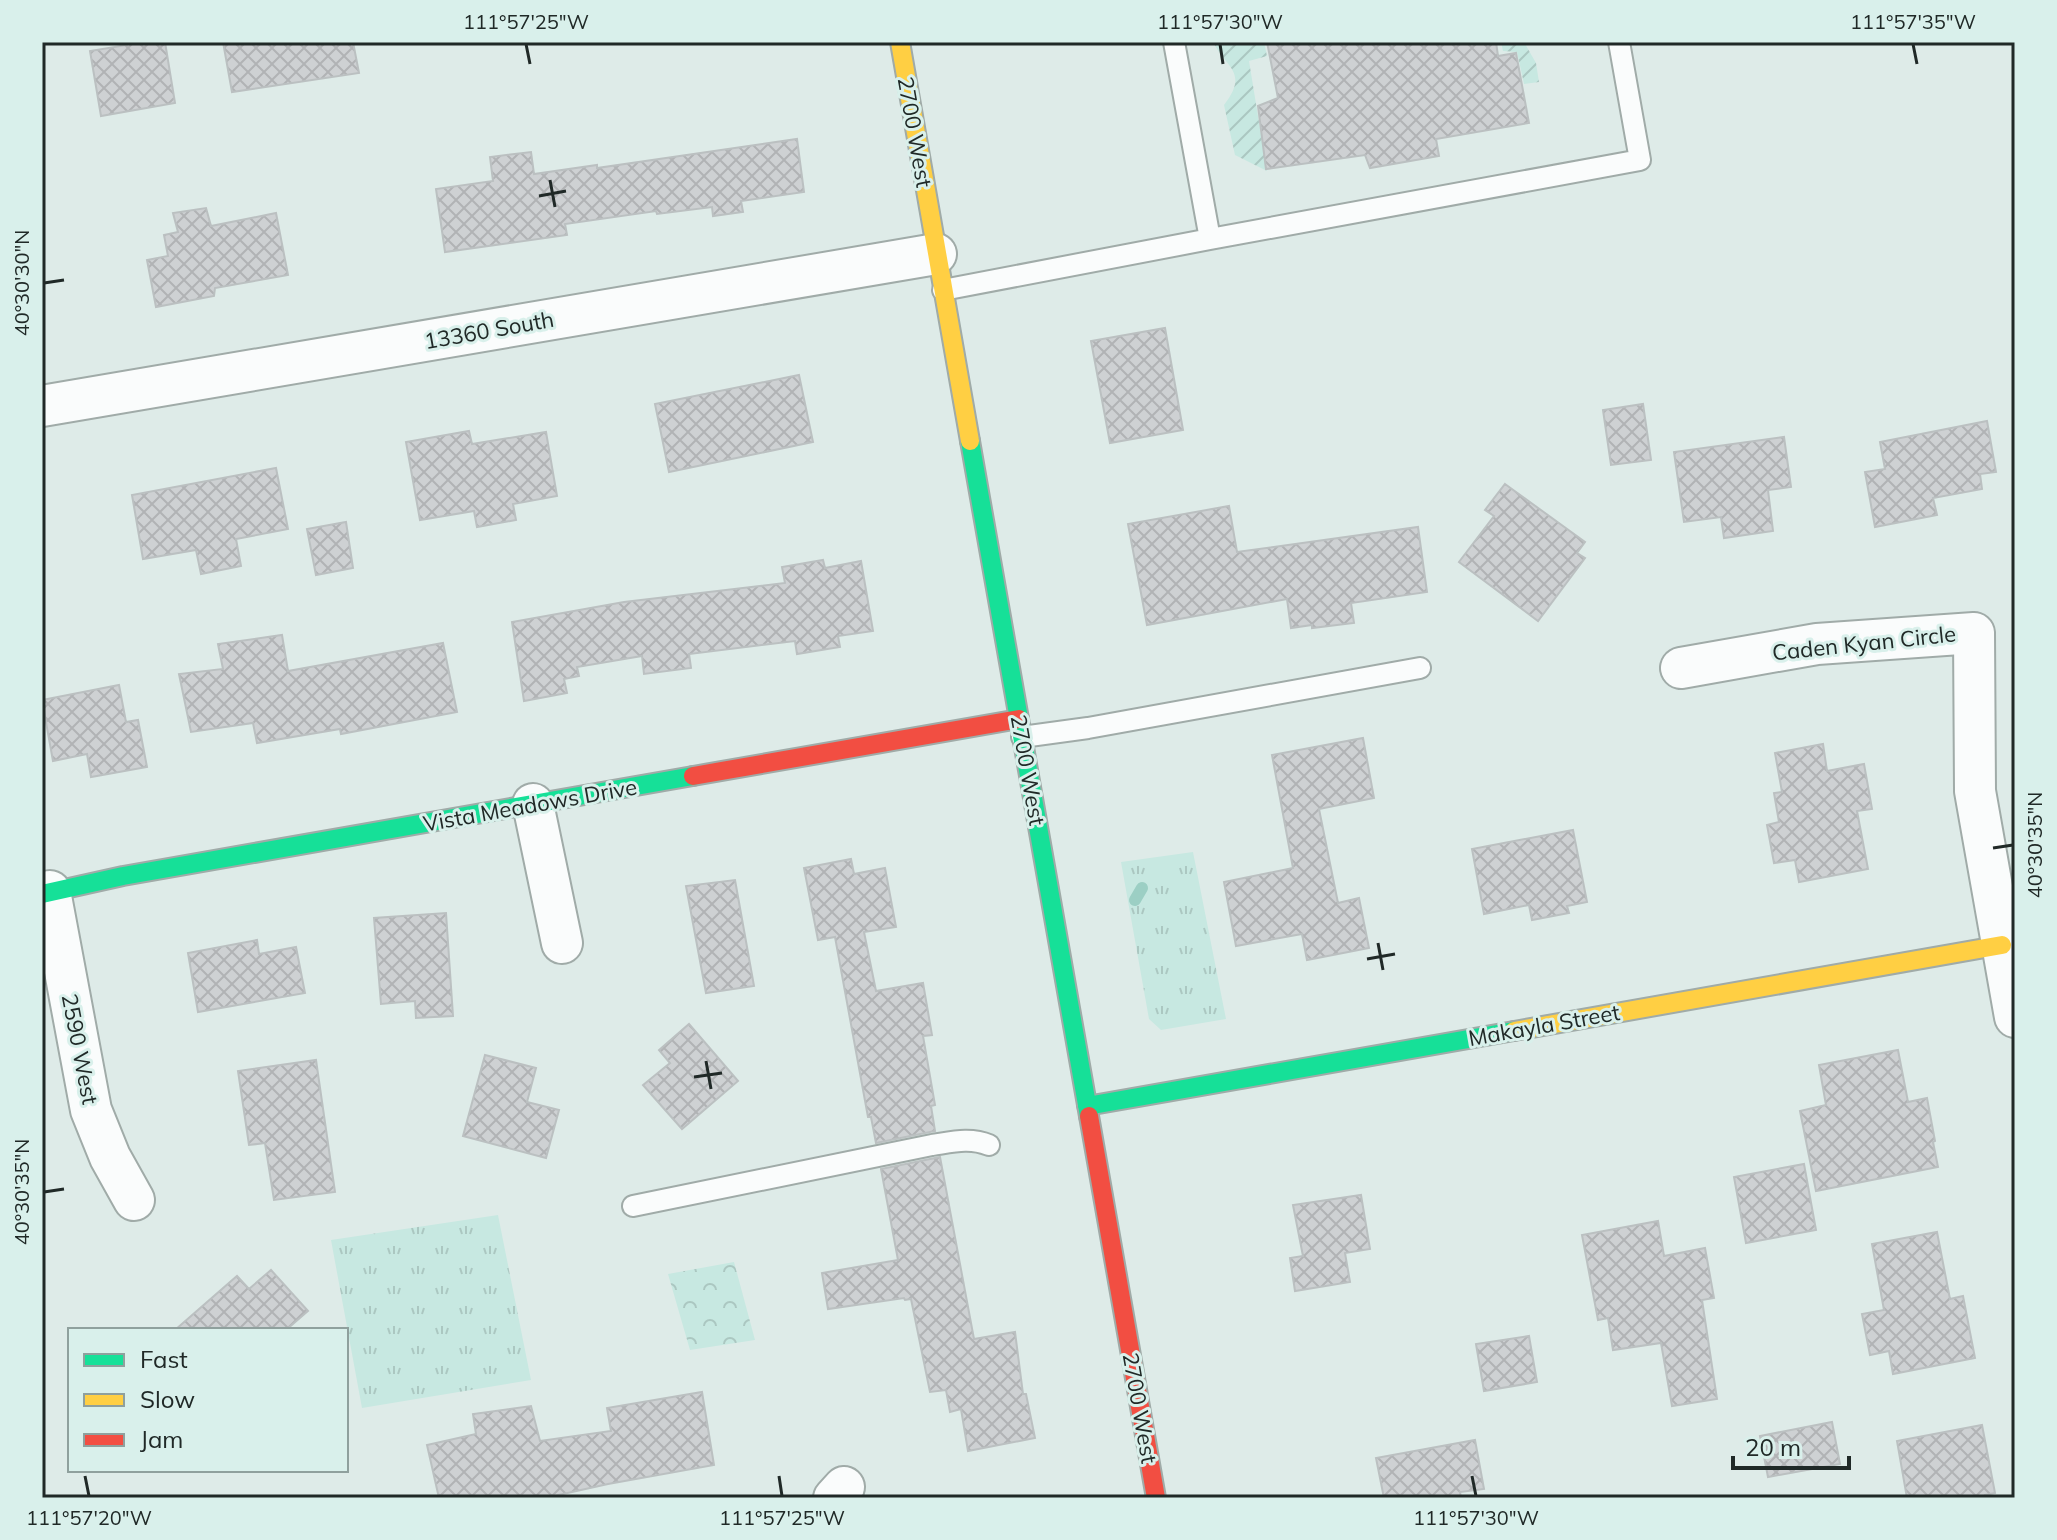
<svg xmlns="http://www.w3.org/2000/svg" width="2057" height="1540" viewBox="0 0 2057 1540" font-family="Mulish,sans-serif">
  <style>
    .grass { fill: url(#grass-tufts) }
    .forest { fill: url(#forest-crowns) }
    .garden { fill: url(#garden-furrows) }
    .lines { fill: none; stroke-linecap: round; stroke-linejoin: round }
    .stream { stroke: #9ccfc4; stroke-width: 12 }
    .building { fill: url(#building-cross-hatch); stroke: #bbc0c1; stroke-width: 2 }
    .lane-casing { stroke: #a0aba8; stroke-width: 24 }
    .street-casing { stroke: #a0aba8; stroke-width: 44 }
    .fast-casing { stroke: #a0aba8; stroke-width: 22 }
    .slow-casing { stroke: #a0aba8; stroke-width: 22 }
    .jam-casing { stroke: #a0aba8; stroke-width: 22 }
    .lane { stroke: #fafcfc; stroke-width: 20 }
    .street { stroke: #fafcfc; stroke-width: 40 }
    .fast { stroke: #16e098; stroke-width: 18 }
    .slow { stroke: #ffcf43; stroke-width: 18 }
    .jam { stroke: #f24e42; stroke-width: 18 }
    .ticks { fill: none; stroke: #202927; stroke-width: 3 }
    .labels { text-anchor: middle; stroke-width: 6; stroke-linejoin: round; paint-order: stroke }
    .street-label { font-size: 22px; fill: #202927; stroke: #d9f0eb }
    .neatline { fill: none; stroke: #202927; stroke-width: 3 }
    .ticks-label { font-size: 20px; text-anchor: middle; fill: #202927 }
  </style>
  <defs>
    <pattern id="grass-tufts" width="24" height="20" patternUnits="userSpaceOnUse" patternTransform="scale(2)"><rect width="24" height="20" fill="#c7e8e1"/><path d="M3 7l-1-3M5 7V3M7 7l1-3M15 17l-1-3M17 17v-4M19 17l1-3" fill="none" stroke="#abc7c1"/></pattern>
    <pattern id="forest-crowns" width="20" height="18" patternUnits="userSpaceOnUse" patternTransform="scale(2)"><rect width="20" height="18" fill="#c7e8e1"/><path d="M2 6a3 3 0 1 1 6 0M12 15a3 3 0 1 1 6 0" fill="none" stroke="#abc7c1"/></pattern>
    <pattern id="garden-furrows" width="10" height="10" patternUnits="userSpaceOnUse" patternTransform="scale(2)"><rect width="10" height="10" fill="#c7e8e1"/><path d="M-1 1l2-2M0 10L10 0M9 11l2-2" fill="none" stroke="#abc7c1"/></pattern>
    <pattern id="building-cross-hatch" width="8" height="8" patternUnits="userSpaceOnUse" patternTransform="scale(2)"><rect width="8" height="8" fill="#ced1d3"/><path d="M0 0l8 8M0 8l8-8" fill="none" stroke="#b1b3b5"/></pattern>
  </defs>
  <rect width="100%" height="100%" fill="#deebe8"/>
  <path class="grass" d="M1193 852 1226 1019 1161 1030 1149 1019 1121 862Z
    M498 1215 531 1380 362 1408 331 1240Z"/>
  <path class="forest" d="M734 1262 755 1340 690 1350 668 1274Z"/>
  <path class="garden" d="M1213 42H1264L1267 56 1249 61 1267 171 1235 155 1224 105C1249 72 1227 69 1213 42Z
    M1501 42H1524L1536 63 1539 82 1524 84 1517 52 1503 51Z"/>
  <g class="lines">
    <path class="stream" d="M1135 900 1142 888"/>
  </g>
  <path class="building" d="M127 42H165L175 103 101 116 90 51 127 45Z
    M223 42H353L359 73 232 92Z
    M1267 42H1496L1498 56 1516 53 1529 123 1436 139 1439 156 1370 168 1365 155 1266 169 1258 106 1278 98Z
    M797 139 804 192 741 201 743 212 713 216 712 207 657 214 656 211 565 224 567 235 445 252 436 189 493 181 490 157 531 152 534 174 597 165V168Z
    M206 208 211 226 276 213 288 275 215 288 214 296 156 307 147 260 168 256 164 235 178 232 173 213Z
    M1165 328 1183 430 1110 443 1091 341Z
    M799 375 813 442 669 472 655 404Z
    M1643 404 1651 460 1611 465 1603 410Z
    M1987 421 1996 472 1980 474 1982 489 1933 498 1937 515 1875 527 1865 472 1885 469 1880 442Z
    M469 431 472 444 546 432 557 496 513 504 516 520 477 527 474 511 420 520 406 442Z
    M1784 437 1791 487 1768 490 1773 531 1724 538 1721 517 1684 522 1674 452Z
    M276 468 288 529 236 539 241 566 201 574 196 550 143 559 132 495Z
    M1505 484 1585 542 1577 553 1585 558 1538 621 1459 562 1494 516 1485 510Z
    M1229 506 1237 552 1418 527 1427 592 1351 603 1354 623 1312 628V625L1291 628 1287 599 1147 625 1128 524Z
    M346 522 353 568 316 575 307 529Z
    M823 560 825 568 861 561 873 631 838 636 840 647 797 654 795 641 689 654 691 668 644 674 642 656 577 667 579 676 564 679 567 693 524 701 512 622 624 602 785 583 782 567Z
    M282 635 288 671 443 643 457 712 341 734 340 729 257 743 253 723 191 732 179 674 223 669 218 644Z
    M119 685 126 722 138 720 147 767 91 777 87 754 53 761 42 700Z
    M1363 738 1374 798 1319 809 1338 903 1359 898 1369 948 1307 960 1302 934 1236 946 1224 882 1293 868 1272 755Z
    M1823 744 1827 771 1864 764 1872 809 1857 811 1868 869 1799 882 1795 860 1774 863 1767 825 1779 822 1774 793 1782 792 1775 753Z
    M1573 830 1587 902 1567 906 1569 913 1532 920 1529 905 1484 914 1472 849Z
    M851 859 854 874 885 868 896 927 864 932 876 991 923 983 932 1035 923 1036 935 1105 931 1106 935 1131 876 1143 871 1117H868L835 937 818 940 804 868Z
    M735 880 754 986 706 993 686 886Z
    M446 913 453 1016 416 1018 415 1001 381 1004 374 918Z
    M257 940 259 954 296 947 305 993 198 1012 188 953Z
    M689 1024 738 1081 682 1129 643 1085 670 1063 659 1050Z
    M1898 1050 1908 1102 1927 1098 1935 1141 1933 1142 1938 1167 1816 1191 1800 1111 1826 1105 1819 1065Z
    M485 1055 536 1068 527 1102 559 1110 546 1158 463 1136Z
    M316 1060 335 1192 274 1200 265 1143 249 1145 238 1071Z
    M940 1157 974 1339 1015 1332 1023 1394H1026L1035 1438 968 1451 961 1409 950 1412 946 1390 930 1392 911 1299 905 1300 904 1298 828 1309 822 1273 898 1260 881 1169Z
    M1804 1164 1816 1230 1746 1243 1734 1177Z
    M1361 1195 1370 1249 1345 1253 1350 1282 1295 1291 1290 1258 1303 1256 1293 1205Z
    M1658 1221 1664 1256 1705 1248 1714 1298 1702 1300 1717 1399 1672 1406 1661 1343 1613 1350 1608 1318 1598 1320 1582 1235Z
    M1937 1232 1950 1299 1963 1296 1975 1358 1893 1374 1889 1351 1870 1355 1862 1314 1884 1310 1872 1244Z
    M271 1270 308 1311 286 1330H175L237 1276 249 1289Z
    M1529 1336 1537 1382 1484 1391 1476 1344Z
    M702 1392 714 1465 608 1484 545 1498H439L427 1445 476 1434 473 1414 531 1406 540 1441 611 1431 607 1408Z
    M1832 1422 1840 1464 1768 1477 1760 1436Z
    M1982 1425 1995 1493 1985 1495 1986 1498H1907L1897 1441Z
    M1475 1440 1484 1489 1460 1492 1461 1498H1384L1376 1458Z"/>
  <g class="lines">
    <g class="lane-casing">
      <path id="lane" d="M1174 42 1210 239
        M943 290 1210 239 1640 160 1619 42
        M1022 737 1088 728 1420 668
        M633 1206 932 1145C952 1142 970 1137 989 1145"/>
    </g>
    <g class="street-casing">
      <path id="street" d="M42 406 936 254
        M1681 668 1817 644 1974 633 1975 791 2015 1017
        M533 804 562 943
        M50 891 91 1110 110 1157 134 1200
        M834 1498 844 1487"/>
    </g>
    <g class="fast-casing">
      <path id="fast" d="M970 441 1089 1116
        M42 894 123 876 693 776
        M1087 1106 1514 1031"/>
    </g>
    <g class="slow-casing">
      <path id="slow" d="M900 42 970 441
        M1514 1031 2002 945"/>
    </g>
    <g class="jam-casing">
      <path id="jam" d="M693 776 1019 719
        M1089 1116 1156 1498"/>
    </g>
    <use href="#lane" class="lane"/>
    <use href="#street" class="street"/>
    <use href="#fast" class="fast"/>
    <use href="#slow" class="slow"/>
    <use href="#jam" class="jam"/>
  </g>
  <path class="ticks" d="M526 44 530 64M1220 44 1223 64M1913 44 1917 64M550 180 555 207M539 196 566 191M44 283 64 280M1993 848 2013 845M1378 943 1383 970M1367 959 1395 954M706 1061 711 1089M694 1077 722 1073M44 1192 64 1189M85 1476 89 1496M779 1476 782 1496M1472 1476 1476 1496"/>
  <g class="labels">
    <g class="street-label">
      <text transform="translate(915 132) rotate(80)" y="8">2700 West</text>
      <text transform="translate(489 330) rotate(-10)" y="8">13360 South</text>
      <text transform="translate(1864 643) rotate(-6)" y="8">Caden Kyan Circle</text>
      <text transform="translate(1028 770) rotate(80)" y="8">2700 West</text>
      <text transform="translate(530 805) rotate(-10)" y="8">Vista Meadows Drive</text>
      <text transform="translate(1544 1025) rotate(-10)" y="8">Makayla Street</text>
      <text transform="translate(80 1049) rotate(79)" y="8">2590 West</text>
      <text transform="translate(1140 1408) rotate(80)" y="8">2700 West</text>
    </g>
  </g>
  <rect width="2057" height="1540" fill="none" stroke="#d9f0eb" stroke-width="88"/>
  <rect x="68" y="1328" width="280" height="144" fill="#d9f0eb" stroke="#8fa09d" stroke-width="2"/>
  <rect x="84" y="1354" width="40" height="12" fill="#16e098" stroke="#8fa09d" stroke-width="2"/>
  <text x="140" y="1368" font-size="24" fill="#202927">Fast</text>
  <rect x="84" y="1394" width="40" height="12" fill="#ffcf43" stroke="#8fa09d" stroke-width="2"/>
  <text x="140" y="1408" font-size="24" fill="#202927">Slow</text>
  <rect x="84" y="1434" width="40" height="12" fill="#f24e42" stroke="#8fa09d" stroke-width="2"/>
  <text x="140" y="1448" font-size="24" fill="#202927">Jam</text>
  <path d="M1733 1456v12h116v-12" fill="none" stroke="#202927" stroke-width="4"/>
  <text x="1745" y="1456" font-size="24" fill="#202927" stroke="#d9f0eb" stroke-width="6" paint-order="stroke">20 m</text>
  <rect x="44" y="44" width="1969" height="1452" class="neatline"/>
  <g class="ticks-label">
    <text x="526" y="29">111°57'25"W</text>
    <text x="1220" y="29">111°57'30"W</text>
    <text x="1913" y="29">111°57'35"W</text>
    <text transform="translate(22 283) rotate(-90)" y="7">40°30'30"N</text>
    <text transform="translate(2035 845) rotate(-90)" y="7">40°30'35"N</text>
    <text transform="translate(22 1192) rotate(-90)" y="7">40°30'35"N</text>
    <text x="89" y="1525">111°57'20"W</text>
    <text x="782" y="1525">111°57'25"W</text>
    <text x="1476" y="1525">111°57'30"W</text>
  </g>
</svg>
